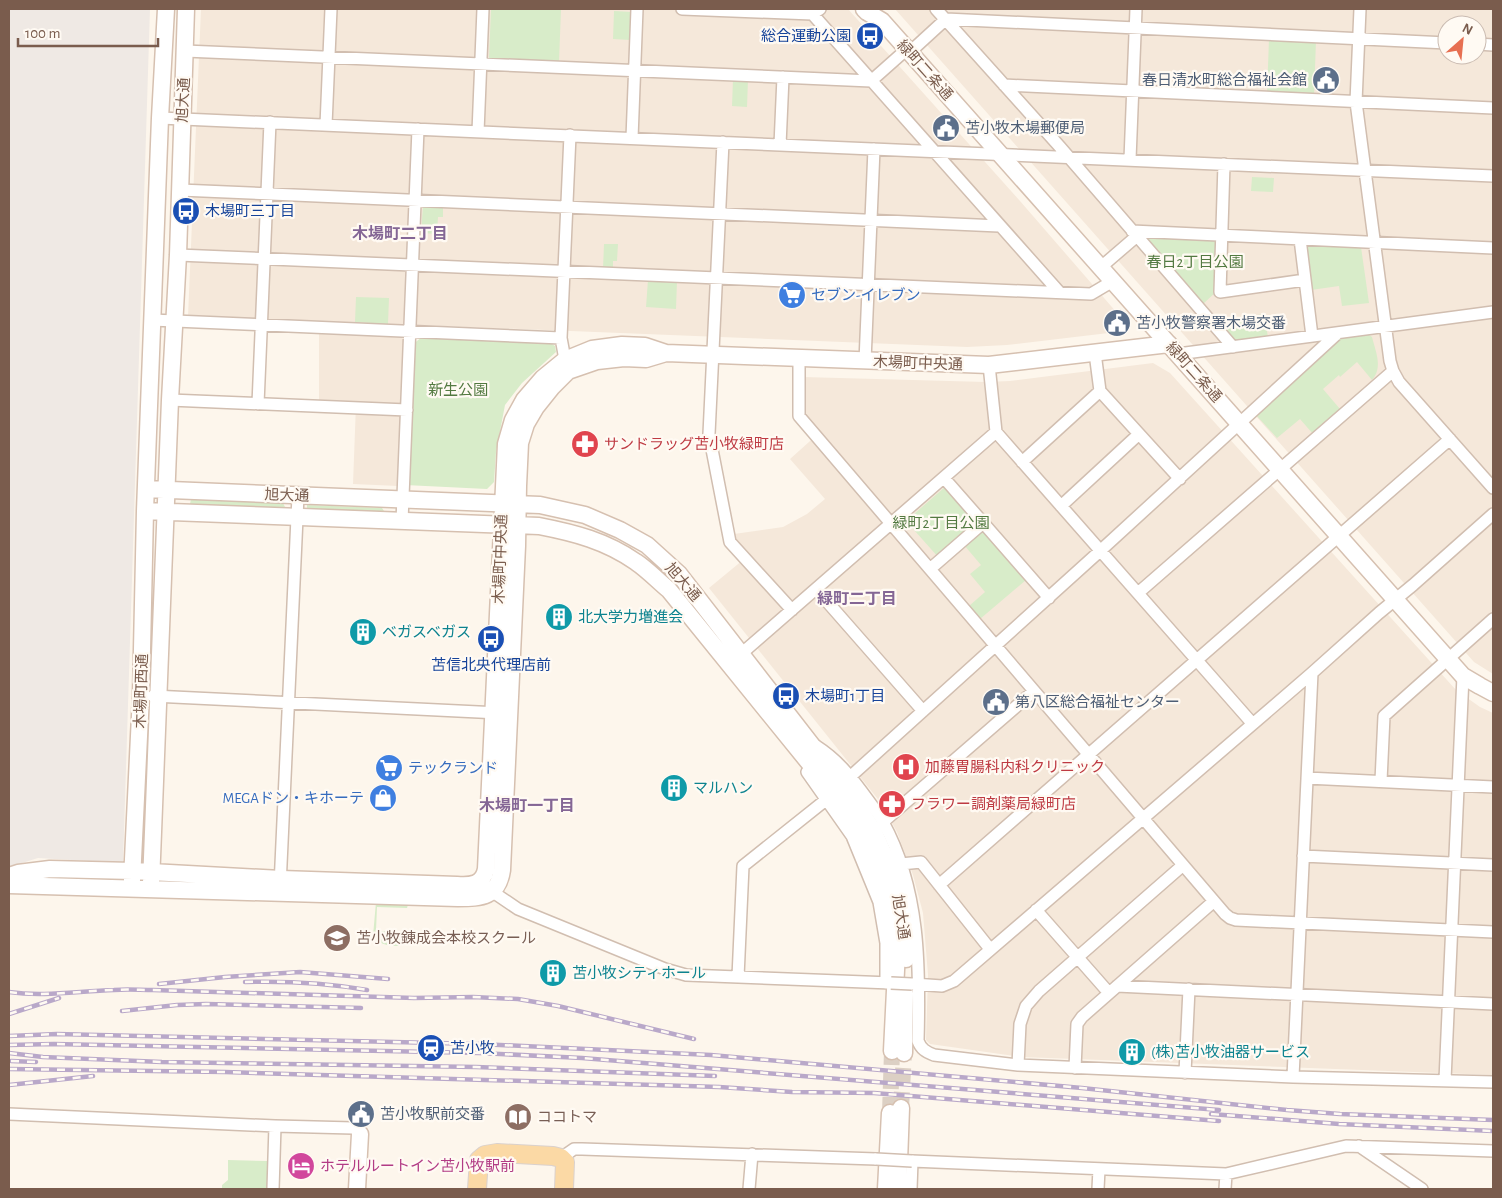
<svg xmlns="http://www.w3.org/2000/svg" width="1502" height="1198" viewBox="0 0 1502 1198" font-family="'Alegreya Sans','Noto Sans JP',sans-serif">
  <style>
    .residential { fill: #f5e8da; fill-rule: evenodd }
    .industrial { fill: #efe9e4 }
    .green { fill: #d8ecc9 }
    .lines { fill: none; stroke-linecap: round; stroke-linejoin: round }
    .secondary-tunnel { stroke: #dcd0c4; stroke-width: 16; stroke-dasharray: 16 8; stroke-linecap: butt }
    .street-casing { stroke: #d1beb0; stroke-width: 14 }
    .secondary-casing { stroke: #d6c0b0; stroke-width: 19 }
    .primary-casing { stroke: #dad1cd; stroke-width: 20 }
    .street { stroke: #fff; stroke-width: 11 }
    .secondary { stroke: #fff; stroke-width: 16 }
    .primary { stroke: #fbd9a5; stroke-width: 18 }
    .rail-casing { stroke: #b9a8c9; stroke-width: 4.5 }
    .rail { stroke: #fffaf3; stroke-width: 2.5; stroke-dasharray: 8; stroke-linecap: butt }
    .street-bridge-casing { stroke: #d1beb0; stroke-width: 14; stroke-linecap: butt }
    .street-bridge { stroke: #fff; stroke-width: 11 }
    .labels { text-anchor: middle; stroke-width: 4.5; stroke-linejoin: round; paint-order: stroke }
    .transit-label { font-size: 15px; fill: #164399; stroke: #fffaf3; text-anchor: start }
    .street-label { font-size: 15px; fill: #7a5c4d; stroke: #fffaf3 }
    .service-label { font-size: 15px; fill: #4e5e75; stroke: #fffaf3; text-anchor: start }
    .park-label { font-size: 15px; fill: #537a41; stroke: #fffaf3 }
    .shop-label { font-size: 15px; fill: #366cbe; stroke: #fffaf3; text-anchor: start }
    .health-label { font-size: 15px; fill: #be3a42; stroke: #fffaf3; text-anchor: start }
    .culture-label { font-size: 15px; fill: #0d838f; stroke: #fffaf3; text-anchor: start }
    .education-label { font-size: 15px; fill: #785e54; stroke: #fffaf3; text-anchor: start }
    .hotel-label { font-size: 15px; fill: #b23c85; stroke: #fffaf3; text-anchor: start }
    .neighbourhood-label { font-size: 16px; font-weight: bold; fill: #846695; stroke: #fffaf3 }
  </style>
  <rect width="100%" height="100%" fill="#fdf6ec"/>
  <path class="residential" d="M201 9H848L1020 201 1124 321 1123 327 1117 332 1007 345 967 347 418 325 404 342 398 486 353 484 356 404 319 402V322L188 317Z
    M895 9H1493V674L1474 662ZM1447 25H1477V55H1447Z
    M1153 363 1170 373 1456 690 1480 707 1493 713V1075L1022 1057 930 1044 926 1040 928 975 923 913 913 875 897 832 881 803 709 588 749 555 736 541 734 534 783 527 807 514 825 499 790 459 819 433 803 414V377L986 382 1010 381Z"/>
  <path class="industrial" d="M9 9H150L123 863 38 858 9 867Z"/>
  <path class="green" d="M491 9H561L559 62 489 59Z
    M614 11 632 12 630 40 613 39Z
    M1269 39 1316 41 1314 95 1267 93Z
    M733 79 748 80 747 107 732 106Z
    M1252 177 1274 178 1273 192 1251 191Z
    M423 206 443 207V217H438L437 234 421 233Z
    M1149 236 1219 239 1218 290 1202 305 1146 240Z
    M604 244H618L617 261H613V269H603Z
    M1307 244 1361 247 1369 303 1342 306 1339 286 1311 290 1306 247Z
    M648 280 677 281 676 309 646 307Z
    M356 297 389 298 388 324 355 322Z
    M1264 314 1268 337 1236 341 1217 321Z
    M1369 335 1372 337C1376 353 1383 367 1372 380L1357 362 1340 377 1339 375 1323 389 1340 409 1313 434 1300 419 1277 438 1255 414 1338 339Z
    M422 337 549 342 555 346 556 352 522 383 505 405 496 452 494 482 487 489 405 485 412 345Z
    M945 487 978 524 939 558 906 521Z
    M191 499 283 503 285 507 283 508 190 504Z
    M307 505 382 508 384 511 383 512 309 509H307Z
    M982 530 1026 580 980 619 969 606 985 592 970 574 981 565 964 545Z
    M376 902 411 903 408 905 407 908 377 907 376 931 411 932 408 943C398 949 379 946 373 936Z
    M228 1160 268 1161 267 1189H222V1185L228 1180Z"/>
  <g class="lines">
    <path class="secondary-tunnel" d="M901 1108 904 1053
      M890 1113 892 1051"/>
    <g class="street-casing">
      <path id="street" d="M682 9 812 14 820 9
        M808 9 1060 293
        M936 9 1060 147 1233 347
        M1360 9 1356 102 1390 361 1393 371 1399 382 1493 488
        M1477 44 1493 45
        M185 51 871 81 907 49
        M910 52 946 19 1447 43
        M1004 85 1493 108
        M160 118 1493 176
        M326 125 331 9
        M478 132 483 9
        M632 138 637 9
        M723 142 709 434 730 542 792 610
        M780 145 783 77
        M1130 159 1136 9
        M1224 164 1220 292 1305 280
        M180 190 999 226
        M1132 231 1493 248
        M1300 239 1312 336
        M178 255 1091 294 1113 281
        M1101 267 1137 236
        M152 320 561 338
        M1095 353 1100 391 1180 479
        M1178 354 1493 312
        M799 359V416L1225 914 1230 918 1236 920 1493 932
        M865 361 874 149
        M566 365 561 338 570 135
        M989 365 996 432 1252 723
        M170 400 407 410
        M258 404 270 122
        M1022 462 1100 391
        M944 478 1049 598
        M1061 506 1139 434
        M402 521 418 129
        M930 569 983 523
        M816 589 923 711
        M1138 593 1393 371
        M741 654 996 432
        M153 696 499 713
        M816 746C838 760 853 779 868 800 873 807 879 815 883 822 920 889 920 967 918 1041 921 1049 926 1052 934 1055L1018 1065 1293 1077 1493 1082
        M807 772 852 836 879 902 886 943V983
        M851 776 1100 551 1338 333
        M1307 778 1493 787
        M1381 781 1384 716 1493 619
        M883 822 1034 691
        M1303 856 1493 865
        M901 864 921 862 990 949
        M939 885 1450 439
        M280 886 298 496
        M487 888 518 909 665 969 686 975 891 983
        M1036 910 1109 993
        M738 977 743 866 827 799
        M914 984 942 986 954 981 1312 673 1379 613 1413 585 1493 514
        M1117 986 1493 1004
        M1018 1065 1020 1024 1026 1006 1039 991 1182 866
        M1075 1068 1077 1024 1082 1017 1213 902
        M1185 1073 1189 989
        M1293 1077 1312 673
        M1445 1080 1463 676
        M9 1114 275 1126 353 1128 357 1130 360 1134
        M1359 1146 1422 1189
        M561 1158 574 1149H582L876 1159
        M273 1189 275 1126
        M749 1189 752 1154
        M911 1189 912 1161 1226 1174 1346 1146 1493 1151
        M1098 1189 1099 1169
        M1225 1189 1226 1174"/>
    </g>
    <g class="secondary-casing">
      <path id="secondary" d="M166 9 160 118 145 511 539 526C575 533 606 541 636 562 648 570 658 581 669 590L836 796 863 833 875 862 889 902 897 950 892 1051
        M864 9 867 12 882 21 1463 676 1480 686 1493 693
        M146 489 540 505 585 515 620 530 647 545 679 574 845 788 873 830 891 870 901 903 906 937V959
        M9 876 18 873 50 869 133 871 281 879 457 885C471 886 483 885 486 869L506 444 513 420 524 400 543 378 565 360 592 349 622 345 645 346 666 353 989 365 1169 344
        M132 880 141 695 145 511
        M151 883 170 400 178 255 186 9
        M9 885 458 898C482 898 498 897 502 870L517 546 518 486 520 443 526 424 536 407 552 387 568 371 597 361 624 358 646 359 666 353
        M904 1053 905 993
        M357 1189 360 1134
        M886 1189 890 1113
        M898 1189 901 1108"/>
    </g>
    <g class="primary-casing">
      <path id="primary" d="M477 1189 479 1160 485 1155 497 1153 553 1156 561 1158 565 1162 564 1189"/>
    </g>
    <use href="#street" class="street"/>
    <use href="#secondary" class="secondary"/>
    <use href="#primary" class="primary"/>
    <g class="rail-casing">
      <path id="rail" d="M245 982C286 981 327 983 367 990
        M159 984 225 977 300 972 388 979
        M9 992C44 997 78 991 114 990 127 989 140 990 153 990L414 998 473 997 518 999 558 1006 694 1039
        M122 1011 177 1005 206 1004 361 1008
        M9 1014 59 998
        M9 1036 57 1034 480 1044 711 1055 1082 1088 1287 1110 1340 1114 1493 1120
        M9 1045 54 1044 480 1053 582 1058 1219 1110
        M9 1053 43 1057 162 1062 476 1067 715 1076
        M11 1061 36 1062
        M9 1069 225 1072 719 1087 792 1092 874 1093 1219 1121
        M9 1085 93 1076
        M1211 1114 1339 1124 1493 1131"/>
    </g>
    <use href="#rail" class="rail"/>
    <g class="street-bridge-casing">
      <path id="street-bridge" d="M891 983 912 984
        M876 1159 912 1161"/>
    </g>
    <use href="#street-bridge" class="street-bridge"/>
  </g>
  <defs>
    <g id="bus-disc" transform="scale(1.4375)"><circle r="9.5" fill="#1a4fb4" stroke="#fffaf3"/><path d="M-5-6H5V4H4V6H2V4H-2V6H-4V4H-5ZM-3.5-4V0h7V-4ZM-3.5 1.2v1.5H-2V1.2ZM2 1.2v1.5H3.5V1.2Z" fill="#fff"/></g>
    <g id="civic-disc" transform="scale(1.4375)"><circle r="9.5" fill="#5c6f8a" stroke="#fffaf3"/><path d="M-.6-6.5H3V-4.5H.6V-3L4-1V1h2V6H-6V1h2V-1L-.6-3ZM-1.2 2.5V6h2.4V2.5Z" fill="#fff"/></g>
    <g id="supermarket-disc" transform="scale(1.4375)"><circle r="9.5" fill="#3f7fe0" stroke="#fffaf3"/><path d="M-6-5.5h2.5l.6 2H6L4.5 2H-2.5L-4.4-4H-6ZM-1.5 3.2a1.3 1.3 0 1 0 .1 0ZM3 3.2a1.3 1.3 0 1 0 .1 0Z" fill="#fff"/></g>
    <g id="pharmacy-disc" transform="scale(1.4375)"><circle r="9.5" fill="#e0444e" stroke="#fffaf3"/><path d="M-2-6h4v4h4v4h-4v4h-4v-4h-4v-4h4Z" fill="#fff"/></g>
    <g id="building-disc" transform="scale(1.4375)"><circle r="9.5" fill="#0f9aa8" stroke="#fffaf3"/><path d="M-4-6H4V6H1V3H-1V6H-4ZM-2.5-4.3h1.7v1.8h-1.7ZM.8-4.3h1.7v1.8H.8ZM-2.5-1h1.7V.8h-1.7ZM.8-1h1.7V.8H.8Z" fill="#fff"/></g>
    <g id="hospital-disc" transform="scale(1.4375)"><circle r="9.5" fill="#e0444e" stroke="#fffaf3"/><path d="M-5-5h3v3.5h4V-5h3V5h-3V1.5h-4V5h-3Z" fill="#fff"/></g>
    <g id="shop-disc" transform="scale(1.4375)"><circle r="9.5" fill="#3f7fe0" stroke="#fffaf3"/><path d="M-5-2.5h2.3a2.7 3.5 0 0 1 5.4 0H5L5.5 6h-11ZM-1.5-2.5h3a1.5 2.3 0 0 0-3 0Z" fill="#fff"/></g>
    <g id="school-disc" transform="scale(1.4375)"><circle r="9.5" fill="#8d6e63" stroke="#fffaf3"/><path d="M0-5L7-2L0 1L-7-2ZM-4 1L0 2.5L4 1V4Q0 6-4 4Z" fill="#fff"/></g>
    <g id="station-disc" transform="scale(1.4375)"><circle r="9.5" fill="#1a4fb4" stroke="#fffaf3"/><path d="M-3-6H3Q5-6 5-4V2Q5 4 3 4L4.5 6H3L1.5 4h-3L-3 6H-4.5L-3 4Q-5 4-5 2V-4Q-5-6-3-6ZM-3.5-4v3h7v-3ZM-3.5 1v1.5H-2V1ZM2 1v1.5H3.5V1Z" fill="#fff"/></g>
    <g id="library-disc" transform="scale(1.4375)"><circle r="9.5" fill="#8d6e63" stroke="#fffaf3"/><path d="M-6-4Q-3-5.5-.7-3.5V5Q-3 3-6 4ZM6-4Q3-5.5 .7-3.5V5Q3 3 6 4Z" fill="#fff"/></g>
    <g id="hotel-disc" transform="scale(1.4375)"><circle r="9.5" fill="#d1479c" stroke="#fffaf3"/><path d="M-6-4.5h1.5V1H6V5H4.5V3h-9V5H-6ZM-4 0a1.8 1.8 0 1 1 3.6 0ZM.5 0V-2.5h3Q6-2.5 6 0Z" fill="#fff"/></g>
  </defs>
  <g fill-rule="evenodd">
    <use href="#bus-disc" x="870" y="36"/>
    <use href="#civic-disc" x="1326" y="80"/>
    <use href="#civic-disc" x="946" y="128"/>
    <use href="#bus-disc" x="186" y="211"/>
    <use href="#supermarket-disc" x="792" y="295"/>
    <use href="#civic-disc" x="1117" y="323"/>
    <use href="#pharmacy-disc" x="585" y="444"/>
    <use href="#building-disc" x="559" y="617"/>
    <use href="#building-disc" x="363" y="632"/>
    <use href="#bus-disc" x="491" y="639"/>
    <use href="#bus-disc" x="786" y="696"/>
    <use href="#civic-disc" x="996" y="702"/>
    <use href="#hospital-disc" x="906" y="767"/>
    <use href="#supermarket-disc" x="389" y="768"/>
    <use href="#building-disc" x="674" y="788"/>
    <use href="#shop-disc" x="383" y="798"/>
    <use href="#pharmacy-disc" x="892" y="804"/>
    <use href="#school-disc" x="337" y="938"/>
    <use href="#building-disc" x="553" y="973"/>
    <use href="#station-disc" x="431" y="1048"/>
    <use href="#building-disc" x="1132" y="1052"/>
    <use href="#civic-disc" x="361" y="1114"/>
    <use href="#library-disc" x="518" y="1117"/>
    <use href="#hotel-disc" x="301" y="1166"/>
  </g>
  <g class="labels">
    <g class="transit-label">
      <text x="851" y="41" text-anchor="end">総合運動公園</text>
      <text x="205" y="216">木場町三丁目</text>
      <text x="491" y="670" text-anchor="middle">苫信北央代理店前</text>
      <text x="805" y="701">木場町1丁目</text>
      <text x="450" y="1053">苫小牧</text>
    </g>
    <g class="street-label">
      <text transform="translate(925 70) rotate(48)" y="5">緑町二条通</text>
      <text transform="translate(183 100) rotate(-87)" y="5">旭大通</text>
      <text transform="translate(918 363) rotate(2)" y="5">木場町中央通</text>
      <text transform="translate(1194 372) rotate(48)" y="5">緑町二条通</text>
      <text transform="translate(287 495) rotate(2)" y="5">旭大通</text>
      <text transform="translate(500 559) rotate(-88)" y="5">木場町中央通</text>
      <text transform="translate(683 582) rotate(49)" y="5">旭大通</text>
      <text transform="translate(141 691) rotate(-88)" y="5">木場町西通</text>
      <text transform="translate(901 917) rotate(81)" y="5">旭大通</text>
    </g>
    <g class="service-label">
      <text x="1307" y="85" text-anchor="end">春日清水町総合福祉会館</text>
      <text x="965" y="133">苫小牧木場郵便局</text>
      <text x="1136" y="328">苫小牧警察署木場交番</text>
      <text x="1015" y="707">第八区総合福祉センター</text>
      <text x="380" y="1119">苫小牧駅前交番</text>
    </g>
    <g class="park-label">
      <text x="1195" y="267">春日2丁目公園</text>
      <text x="458" y="395">新生公園</text>
      <text x="941" y="528">緑町2丁目公園</text>
    </g>
    <g class="shop-label">
      <text x="811" y="300">セブン-イレブン</text>
      <text x="408" y="773">テックランド</text>
      <text x="364" y="803" text-anchor="end">MEGAドン・キホーテ</text>
    </g>
    <g class="health-label">
      <text x="604" y="449">サンドラッグ苫小牧緑町店</text>
      <text x="925" y="772">加藤胃腸科内科クリニック</text>
      <text x="911" y="809">フラワー調剤薬局緑町店</text>
    </g>
    <g class="culture-label">
      <text x="578" y="622">北大学力増進会</text>
      <text x="382" y="637">ベガスベガス</text>
      <text x="693" y="793">マルハン</text>
      <text x="572" y="978">苫小牧シティホール</text>
      <text x="1151" y="1057">(株)苫小牧油器サービス</text>
    </g>
    <g class="education-label">
      <text x="356" y="943">苫小牧錬成会本校スクール</text>
      <text x="537" y="1122">ココトマ</text>
    </g>
    <g class="hotel-label">
      <text x="320" y="1171">ホテルルートイン苫小牧駅前</text>
    </g>
    <g class="neighbourhood-label">
      <text x="400" y="239">木場町二丁目</text>
      <text x="857" y="604">緑町二丁目</text>
      <text x="527" y="811">木場町一丁目</text>
    </g>
  </g>
  <rect width="1502" height="1198" fill="none" stroke="#7a5c4d" stroke-width="20"/>
  <g transform="translate(1462 40) rotate(27)"><circle r="24" fill="#fffaf3" stroke="#cabbb1"/>
  <path d="M0-4L9 19L0 12L-9 19Z" fill="#e76f51"/>
  <text y="-8" font-size="14" font-weight="bold" text-anchor="middle" fill="#7a5c4d">N</text>
  </g>
  <path d="M18 38v8h140v-8" fill="none" stroke="#7a5c4d" stroke-width="2.5"/>
  <text x="25" y="38" font-size="15" fill="#7a5c4d" stroke="#fffaf3" stroke-width="4" paint-order="stroke">100 m</text>
</svg>
